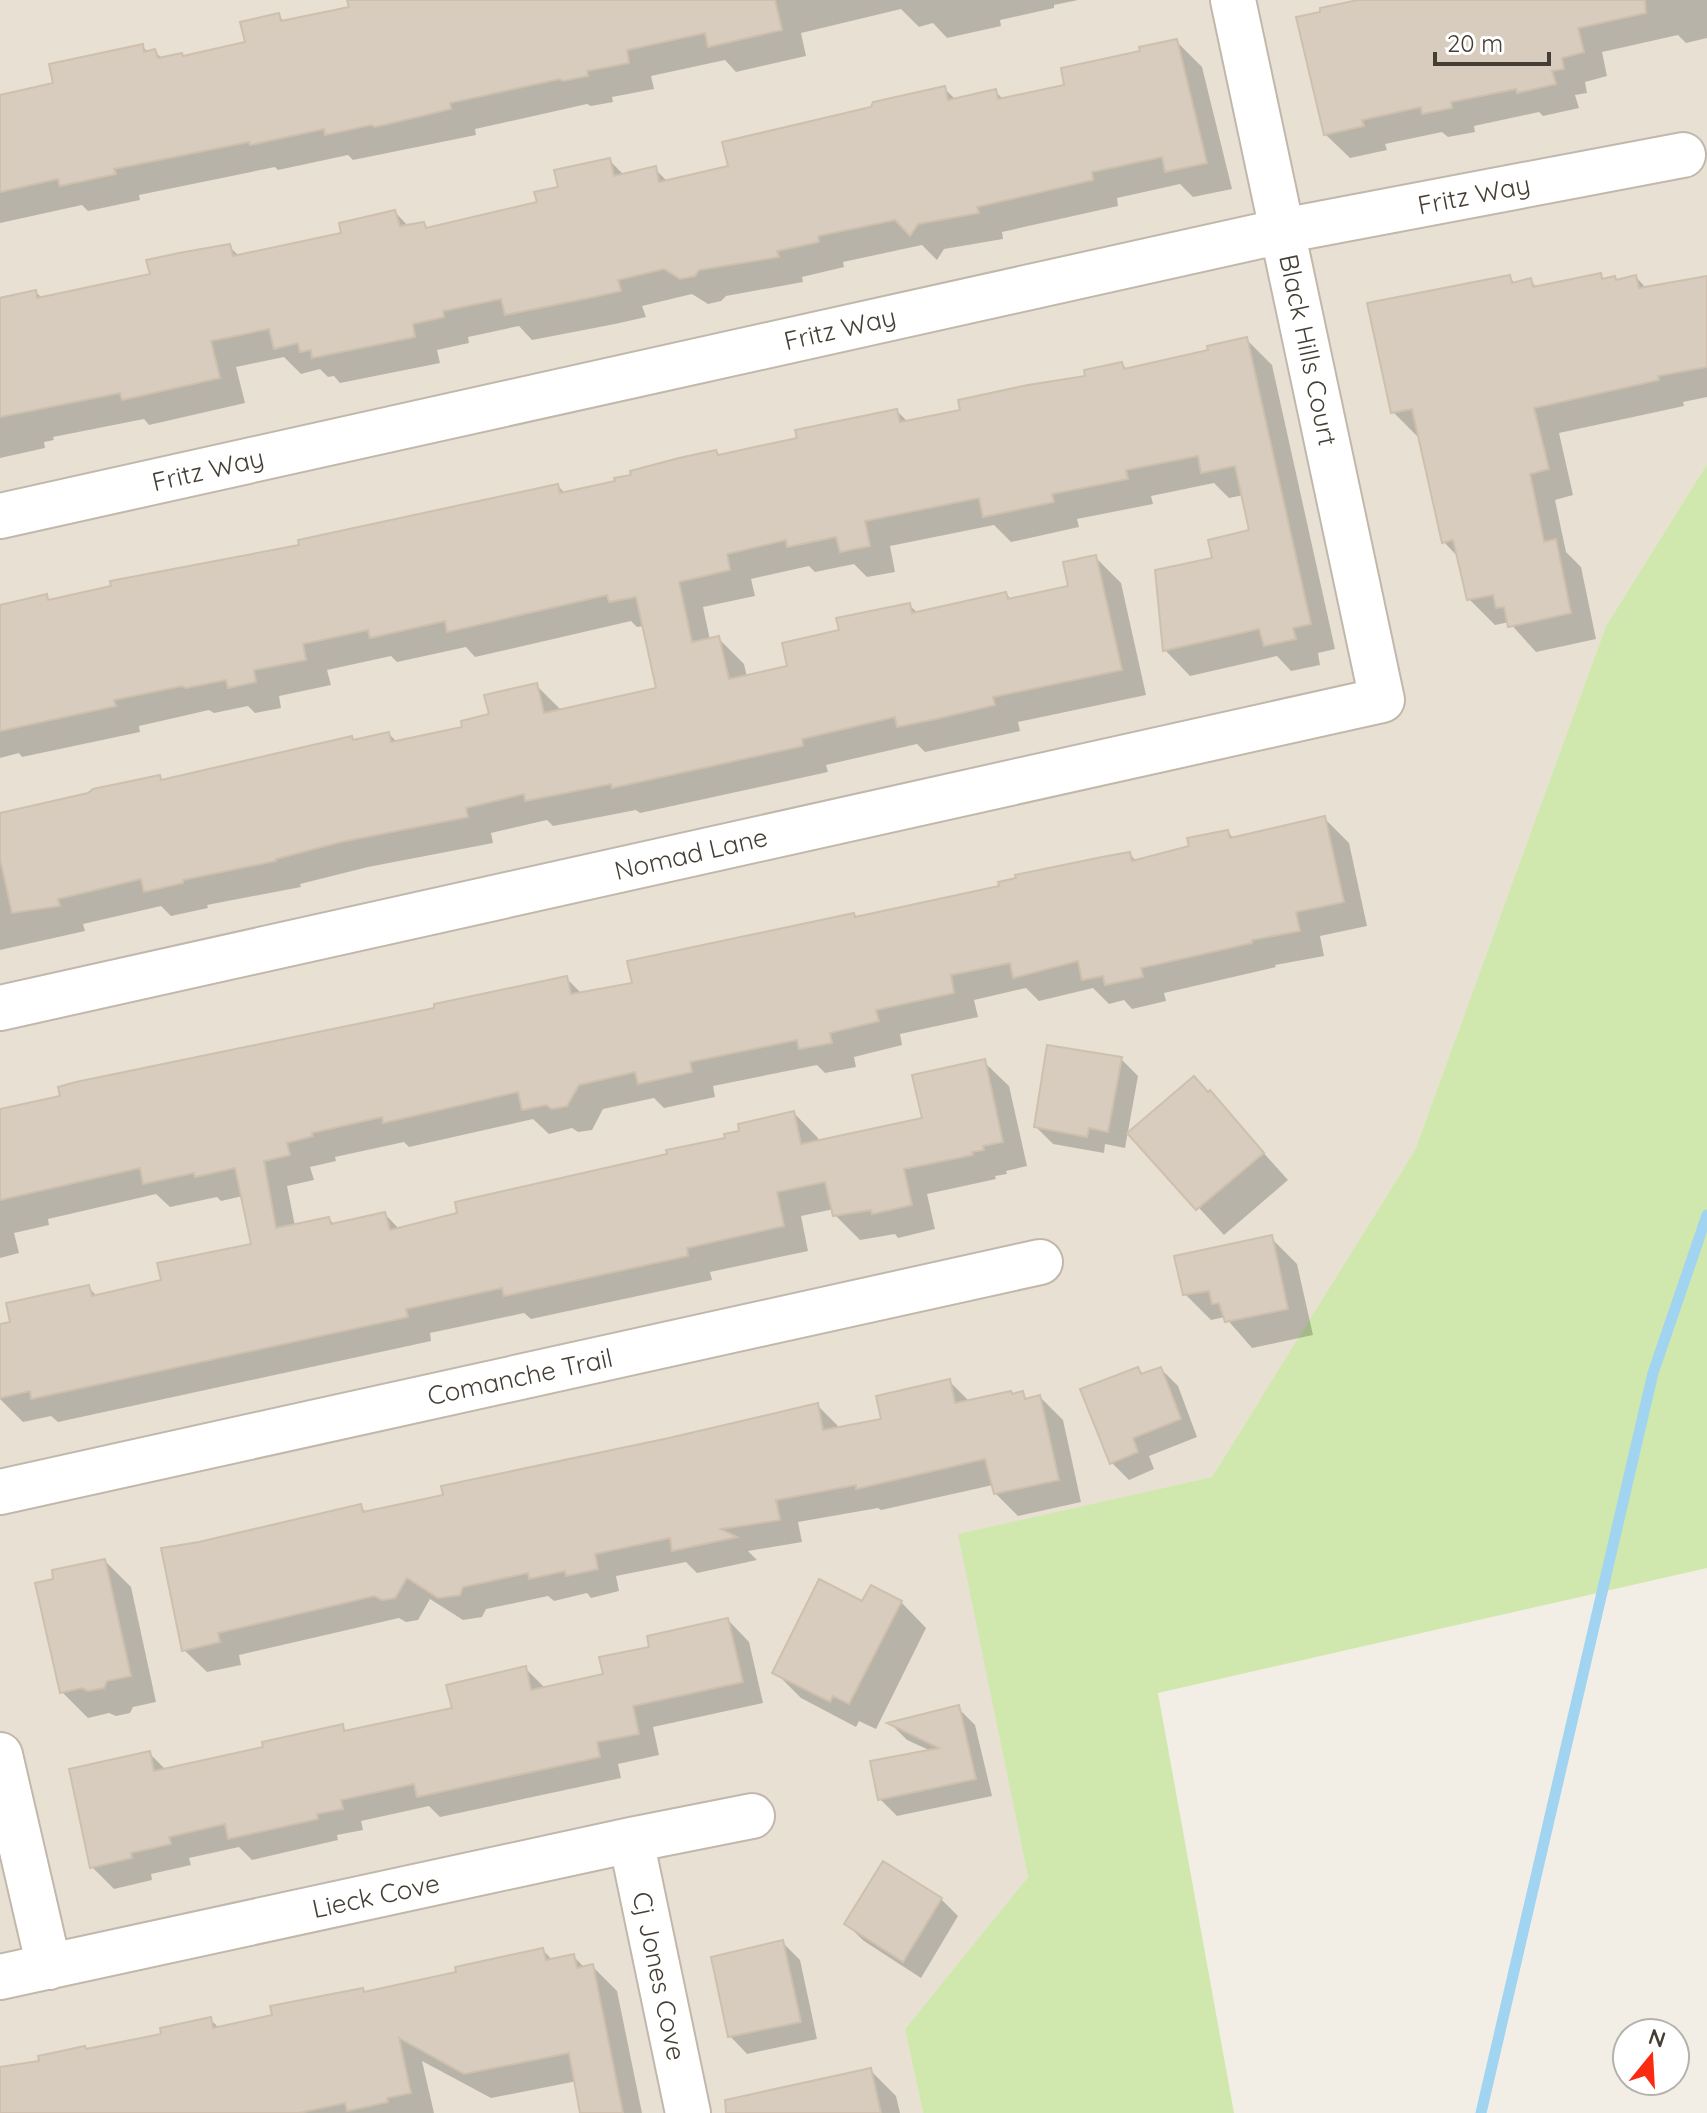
<svg xmlns="http://www.w3.org/2000/svg" width="1707" height="2113" viewBox="0 0 1707 2113" font-family="Quicksand,sans-serif">
  <style>
    .residential { fill: #e7e0d3 }
    .green { fill: #d0e8ad }
    .shadow { fill: #0003 }
    .lines { fill: none; stroke-linecap: round; stroke-linejoin: round }
    .stream { stroke: #a0d4f1; stroke-width: 11 }
    .building { fill: #d7ccbd; stroke: #cfc0ae; stroke-width: 2 }
    .minor-casing { stroke: #c1b8ab; stroke-width: 48 }
    .minor { stroke: #fff; stroke-width: 44 }
    .labels { text-anchor: middle; stroke-width: 6; stroke-linejoin: round; paint-order: stroke }
    .street-label { font-size: 26px; fill: #453e35; stroke: #fff }
  </style>
  <rect width="100%" height="100%" fill="#f3eee5"/>
  <path class="residential" d="M0 0H1707V464L1606 626 1415 1150 1212 1477 959 1534 1028 1877 905 2029 923 2113H0Z"/>
  <path class="green" d="M1707 464V1568L1158 1693 1234 2113H923L905 2029 1028 1877 958 1534 1212 1477 1415 1150 1606 626Z"/>
  <path class="shadow" d="M384 0H1078L1054 5V8L1000 20 1001 26 947 38 933 23 919 27 901 9 801 33 806 56 736 72 725 60 651 76 654 89 612 97 613 102 591 106 587 104 475 129 476 135 353 160 348 155 278 170 275 167 139 195 140 200 88 211 82 205 0 223V97L56 84 142 46 149 53 155 52 163 59 183 57 247 44 279 16 285 22Z
    M1374 0H1707V38L1686 43 1678 35 1602 52 1607 76 1585 82 1587 93 1575 95 1579 108 1543 116 1539 112 1474 126 1475 132 1448 137 1442 132 1385 144 1387 150 1350 158 1325 134Z
    M1176 41 1202 67 1232 189 1193 197 1180 184 1117 198 1118 206 1002 232 1003 239 944 249 937 260 922 245 843 262 844 267 802 277 803 282 726 296 721 301 708 304 692 294 642 306 646 317 615 324 532 340 519 326 468 337 469 343 437 350 440 363 340 383 334 376 328 377 320 369 301 374 284 357 236 367 245 403 149 425 144 419 53 437 54 440 44 442 45 448 0 458V297L34 290 43 299 152 276 229 246 240 257 343 235 395 212 409 227 424 224 429 229 539 204 609 160 625 176 655 169 668 182 730 168 872 108 944 88 956 100 995 91 1004 100 1067 87 1142 52Z
    M1600 275 1605 280 1614 278 1618 282 1636 277 1646 288 1707 280V397L1683 402 1684 406 1559 433 1573 495 1555 500 1566 552 1581 567 1596 639 1536 652 1509 622 1495 625 1469 599 1459 558 1444 542 1419 438 1393 412 1509 277 1516 284 1530 281 1538 288Z
    M1246 339 1272 365 1335 649 1318 653 1320 665 1291 671 1277 656 1190 676 1165 650 1215 559 1252 532 1244 495 1229 498 1214 483 1151 496 1153 504 1077 519 1079 527 1011 542 994 525 890 546 895 572 867 577 854 564 815 572 809 566 751 579 755 596 703 607 710 640 718 638 744 664 747 677 789 668 842 632 909 605 918 613 1006 594 1012 600 1070 588 1095 557 1121 583 1146 695 1018 722 1020 731 925 752 917 744 826 765 828 772 640 813 636 810 553 826 547 820 491 833 493 843 368 867 300 884 301 887 207 905 208 908 171 916 161 906 83 924 85 931 0 950V814L159 777 164 782 389 734 398 743 464 728 492 716 536 685 562 711 658 690 644 626 637 627 631 621 475 657 466 647 397 662 391 656 327 670 331 685 279 696 281 708 255 713 248 706 214 713 209 710 139 726 140 732 22 757 19 753 0 758V615L47 597 52 602 558 486 566 494 617 483 716 452 720 456 799 440 897 411 908 422 962 411 1087 378 1122 364 1128 370 1211 352Z
    M1324 818 1349 843 1367 926 1320 936 1324 956 1275 965 1276 967 1164 993 1166 1001 1132 1009 1124 1000 1109 1004 1093 988 1039 1001 1026 988 974 1000 978 1017 900 1034 902 1045 854 1057 856 1067 825 1073 817 1065 713 1086 715 1097 664 1108 654 1098 603 1109 592 1130 578 1132 572 1128 549 1134 533 1119 409 1147 404 1142 335 1157 336 1161 310 1167 314 1180 287 1186 295 1226 329 1219 335 1225 385 1214 399 1229 727 1139 794 1113 818 1138 819 1142 924 1120 984 1062 1009 1086 1027 1166 1006 1171 1007 1174 995 1176 996 1179 927 1194 935 1229 898 1238 895 1234 860 1240 835 1215 834 1209 801 1216 808 1251 710 1272 712 1280 531 1319 524 1313 430 1333 431 1341 58 1422 51 1416 23 1422 0 1399V1326L13 1323 88 1287 98 1297 163 1281 254 1245 243 1196 221 1201 217 1197 170 1207 156 1194 48 1219 49 1225 14 1233 19 1253 0 1258V1111L566 978 582 994 634 984 853 915 857 919 1001 888 1130 854 1137 862 1191 847 1227 832 1235 839Z
    M1121 1059 1138 1076 1125 1148 1105 1144 1104 1153 1053 1144 1036 1127Z
    M1210 1093 1288 1180 1224 1235 1130 1133Z
    M1271 1238 1297 1264 1313 1335 1252 1348 1225 1317 1211 1320 1185 1294Z
    M1138 1369 1144 1375 1161 1369 1178 1386 1197 1437 1149 1456 1154 1469 1129 1480 1111 1462Z
    M949 1381 970 1402 1022 1394 1028 1400 1040 1397 1063 1420 1081 1502 1018 1516 995 1493 993 1485 881 1510 878 1508 798 1522 802 1542 748 1551 757 1560 697 1573 686 1562 616 1576 619 1591 591 1598 587 1593 554 1601 548 1596 486 1609 482 1617 463 1620 430 1599 418 1620 406 1622 399 1618 239 1655 241 1665 207 1672 184 1650 360 1506 367 1513 445 1496 817 1405 841 1429 884 1420Z
    M105 1561 131 1587 156 1702 133 1707 130 1713 116 1716 109 1713 88 1718 62 1692 56 1580Z
    M901 1602 926 1628 876 1729 859 1721 856 1727 801 1698 775 1672 863 1604Z
    M728 1620 749 1642 763 1703 653 1727 659 1755 618 1764 621 1778 440 1817 429 1806 361 1821 363 1830 337 1835 338 1840 252 1860 239 1847 189 1858 191 1865 151 1874 152 1880 114 1889 92 1867 149 1753 166 1770 266 1749 342 1727 348 1732 454 1709 525 1668 546 1689 606 1676 652 1648Z
    M958 1708 975 1725 992 1796 897 1816 880 1799 931 1751 907 1740 891 1724Z
    M941 1899 958 1916 921 1978 864 1941 846 1924Z
    M783 1943 800 1960 817 2039 747 2054 730 2036Z
    M543 1950 553 1961 573 1956 585 1968 592 1966 617 1991 642 2113H583L577 2081 491 2098 422 2061 434 2113H0V2069L164 2035 210 2019 220 2029 274 2016 363 1990 367 1994 458 1974Z
    M870 2070 896 2096 900 2113H777Z"/>
  <g class="lines">
    <path class="stream" d="M1481 2113 1653 1373 1707 1215"/>
  </g>
  <path class="building" d="M347 0H775L782 30 708 47 705 33 627 50 629 63 587 71 588 76 563 81 560 79 450 103 451 109 388 124 375 127 371 125 325 135 324 129 250 145 249 142 114 169 116 174 60 186 58 179 0 192V95L53 83 49 64 143 44 144 52 155 49 158 58 182 53 183 56 245 42 240 22 279 13 281 21 349 7Z
    M1358 0H1645L1646 13 1578 28 1584 52 1562 58 1564 69 1552 71 1556 84 1517 93 1516 89 1451 102 1452 108 1422 114 1421 107 1362 120 1364 126 1324 135 1296 17 1320 12V8Z
    M1177 39 1207 163 1165 172 1162 157 1092 172 1093 180 977 207 979 213 918 224 910 236 895 220 818 236 819 242 777 251 779 257 699 270 695 276 680 279 664 269 618 280 621 291 589 298 505 315 501 299 443 311 444 317 413 324 415 337 312 358 311 350 300 352 298 343 274 349 269 329 211 341 220 378 122 400 120 393 0 417V298L36 290 37 298 150 274 146 260 179 253 230 244 233 256 341 233 339 223 395 210 400 226 424 222 426 228 537 202 534 192 558 187 554 170 610 158 614 176 656 166 659 182 728 166 722 142 871 107 873 102 945 86 948 100 996 89 998 99 1064 85 1061 68 1140 51 1139 47Z
    M1601 273 1602 279 1615 276 1616 280 1636 275 1639 288 1707 276V367L1658 376 1659 380 1534 408 1549 469 1530 474 1544 542 1556 539 1571 613 1508 627 1504 607 1496 608 1493 595 1467 600 1453 540 1442 543 1412 409 1391 413 1367 303 1510 275 1512 283 1531 278 1533 287Z
    M1247 337 1311 624 1293 628 1296 639 1264 646 1259 629 1163 651 1155 570 1212 558 1208 540 1249 530 1235 466 1201 473 1198 456 1126 470 1128 479 1052 494 1054 502 983 517 979 498 865 521 870 546 840 552 836 537 787 547 786 540 727 554 730 570 679 582 692 642 719 636 729 679 787 666 782 643 839 630 836 618 910 603 912 613 1006 592 1008 599 1068 586 1063 562 1096 555 1122 670 993 697 995 705 936 719 897 727 895 717 802 739 803 746 612 788 611 784 525 801 524 794 466 808 468 817 341 842 276 859V861L183 880V883L144 892 141 879 58 899 60 906 12 913 0 859V813L88 793 93 789 160 775 161 780 352 736 353 740 389 732 391 742 462 727 461 721 489 714 484 695 537 683 544 713 656 688 636 597 609 602 607 595 447 632 445 621 370 638 368 630 303 644 306 660 254 670 256 682 228 688 226 680 186 688 182 686 114 700 116 706 0 731V605L47 594 48 600 111 586 110 581 299 545 298 540 558 484 560 493 615 481 614 478 631 475 630 471 679 458 716 450 718 455 797 438 795 430 897 409 900 422 960 410 958 400 1028 385 1085 376 1084 370 1122 362 1124 369 1208 350 1207 346Z
    M1325 816 1344 902 1296 912 1300 931 1252 940V943L1141 968 1143 977 1105 985 1103 976 1082 980 1078 961 1013 978 1010 963 951 975 954 993 876 1010 879 1021 830 1033 832 1043 799 1049 797 1040 690 1062 692 1072 638 1084 635 1072 579 1085 567 1106 552 1109 546 1105 522 1110 518 1092 383 1123 382 1117 312 1133 313 1136 287 1143 290 1155 264 1161 276 1228 329 1217 331 1224 385 1212 390 1230 457 1213 455 1202 667 1154 666 1150 725 1138 724 1134 739 1131 738 1124 794 1111 801 1144 922 1118 912 1075 985 1059 1003 1142 983 1146 984 1150 972 1152 973 1155 904 1169 912 1205 872 1214 871 1210 833 1216 825 1182 777 1192 784 1226 687 1248 688 1256 504 1296 502 1288 406 1309 408 1317 31 1399 30 1391 0 1398V1324L10 1322 6 1303 89 1285 92 1296 161 1280 157 1263 251 1244 235 1168 195 1177 194 1173 143 1184 140 1168 0 1200V1109L60 1096 58 1087 76 1082 434 1008V1004L567 976 571 994 632 983 627 961 854 913 855 917 999 886 998 882 1016 878 1015 875 1102 857 1130 852 1132 861 1189 846 1187 838 1228 830 1230 838Z
    M1047 1045 1122 1057 1108 1132 1089 1128 1087 1137 1034 1127Z
    M1194 1076 1208 1092 1210 1090 1264 1153 1196 1210 1127 1133Z
    M1272 1235 1288 1309 1225 1322 1219 1303 1212 1304 1209 1291 1183 1295 1174 1256Z
    M1138 1367 1141 1374 1161 1367 1181 1419 1133 1438 1138 1452 1110 1464 1080 1389Z
    M950 1379 955 1403 1011 1391 1012 1394 1023 1391 1025 1399 1040 1395 1059 1480 994 1494 985 1459 856 1489V1485L776 1500 780 1520 721 1529 737 1537 672 1551 670 1538 595 1554 598 1569 566 1576 565 1571 529 1579 528 1573 463 1587 460 1595 438 1598 407 1578 395 1598 382 1600 374 1596 218 1633 220 1642 182 1651 161 1548 199 1542 361 1504 363 1512 443 1495 441 1486 669 1438 818 1403 823 1430 881 1419 876 1396Z
    M105 1559 131 1676 107 1681 104 1688 88 1691 82 1688 60 1693 35 1583 53 1579 52 1570Z
    M819 1579 862 1601 871 1585 902 1601 849 1704 833 1696 830 1702 772 1673Z
    M728 1618 743 1682 633 1706 639 1734 597 1742 600 1757 417 1797 414 1784 341 1800 343 1809 317 1814 318 1819 228 1839 225 1824 169 1837 171 1844 131 1853 132 1858 90 1868 69 1769 150 1751 154 1771 263 1747 262 1742 343 1724 344 1731 452 1708 446 1685 526 1666 531 1690 603 1674 599 1657 649 1647 647 1636Z
    M959 1705 976 1779 878 1800 870 1761 939 1748 887 1723Z
    M883 1861 942 1898 903 1962 844 1924Z
    M783 1940 801 2022 728 2037 711 1957Z
    M543 1948 546 1960 574 1954 577 1968 593 1964 623 2113H580L569 2053 464 2074 399 2038 411 2093 387 2098 388 2102 347 2111 345 2103 299 2113H0V2067L39 2061 38 2056 85 2046 86 2049 161 2034 160 2028 211 2017 213 2028 272 2015 270 2006 363 1988 364 1992 456 1972 455 1967Z
    M871 2068 881 2113H726L725 2100Z"/>
  <g class="lines">
    <g class="minor-casing">
      <path id="minor" d="M0 516 1282 231 1683 155
        M0 1008 1382 700 1233 0
        M0 1492 1040 1262
        M0 1755 49 1967
        M631 1840 688 2113
        M0 1977 631 1840 752 1816"/>
    </g>
    <use href="#minor" class="minor"/>
  </g>
  <g class="labels">
    <g class="street-label">
      <text transform="translate(1474 195) rotate(-11)" y="9">Fritz Way</text>
      <text transform="translate(840 329) rotate(-13)" y="9">Fritz Way</text>
      <text transform="translate(1308 350) rotate(78)" y="9">Black Hills Court</text>
      <text transform="translate(208 470) rotate(-13)" y="9">Fritz Way</text>
      <text transform="translate(691 854) rotate(-13)" y="9">Nomad Lane</text>
      <text transform="translate(520 1377) rotate(-12)" y="9">Comanche Trail</text>
      <text transform="translate(376 1896) rotate(-12)" y="9">Lieck Cove</text>
      <text transform="translate(659 1976) rotate(78)" y="9">Cj Jones Cove</text>
    </g>
  </g>
  <g transform="translate(1651 2057) rotate(18)"><circle r="38" fill="#ffffff" stroke="#b5b2ae" stroke-width="2"/>
  <path d="M0-6L14 30L0 20L-14 30Z" fill="#fc2a13"/>
  <text y="-12" font-size="22" font-weight="bold" text-anchor="middle" fill="#453e35">N</text>
  </g>
  <path d="M1435 52v12h114v-12" fill="none" stroke="#453e35" stroke-width="4"/>
  <text x="1447" y="52" font-size="24" fill="#453e35" stroke="#ffffff" stroke-width="6" paint-order="stroke">20 m</text>
</svg>
